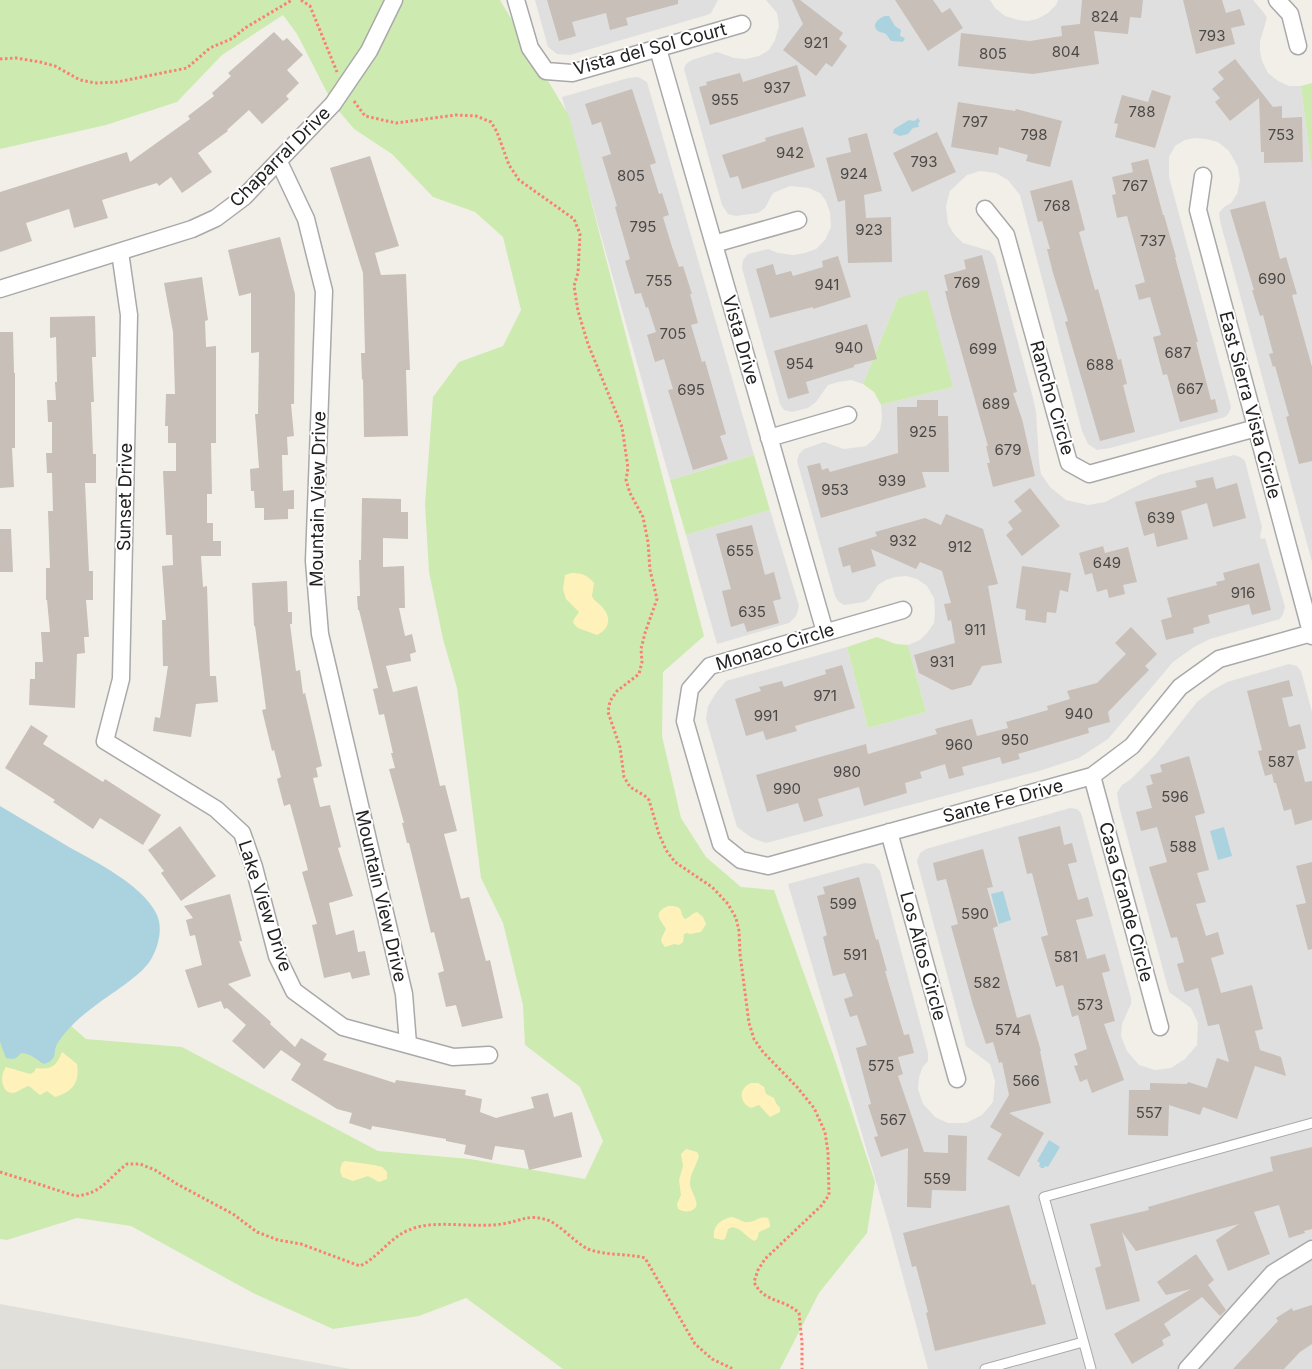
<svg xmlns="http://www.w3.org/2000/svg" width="1312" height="1369" viewBox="0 0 1312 1369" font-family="Inter,sans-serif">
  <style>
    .residential { fill: #e0dfdf }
    .airport { fill: #e1dfda }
    .grass { fill: #cdebb0 }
    .sand { fill: #fff1ba }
    .water { fill: #aad3df }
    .building { fill: #c7bfb8 }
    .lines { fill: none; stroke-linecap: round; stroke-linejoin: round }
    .lane-casing { stroke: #a9a9a9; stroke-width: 11 }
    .street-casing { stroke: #a9a9a9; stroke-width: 19 }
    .path { stroke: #fa8072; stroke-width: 3; stroke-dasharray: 2.5 2.5; stroke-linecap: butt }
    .lane { stroke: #fff; stroke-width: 9 }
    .street { stroke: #fff; stroke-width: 16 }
    .labels { text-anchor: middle; stroke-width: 4; stroke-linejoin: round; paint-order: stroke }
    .number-label { font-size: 15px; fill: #4b4948 }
    .street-label { font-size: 18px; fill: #222; stroke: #fff }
  </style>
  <rect width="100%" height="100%" fill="#f2efe9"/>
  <path class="residential" d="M535 0H718L711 13 707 15 570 55 557 54 548 47Z
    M766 0H990L995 8 1005 16 1018 20 1028 21 1037 19 1048 13 1056 5 1058 0H1253L1264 13 1267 18 1260 41V51L1262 61 1268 73 1278 81 1289 86H1301L1312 172V562L1220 221 1219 213 1224 207 1231 203 1237 194 1240 181 1238 167 1229 151 1218 142 1206 139 1195 138 1185 140 1175 146 1169 157V177L1231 407 1229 413 1225 417 1110 448 1097 450 1088 444 1082 431 1020 195 1008 180 996 173 980 171 967 175 950 191 946 206 948 224 954 234 963 243 990 251 995 257 1032 394 1036 412 1039 461 1041 474 1050 487 1066 500 1088 505 1105 502 1159 475 1234 455 1240 457 1245 461 1262 527 1260 536 1261 539 1265 538 1285 607 1283 614 1280 619 1210 639 1194 647 1173 662 1108 739 1079 758 1039 771 766 843 752 838 737 827 706 719 708 706 716 693 726 681 847 647 868 728 926 712 908 645 920 640 927 633 934 623 935 611 934 598 927 586 917 579 906 576 895 577 886 580 878 585 869 599 864 602 844 605 838 601 835 596 797 461 799 454 804 449 824 442 844 449 866 446 874 439 880 430 882 418 881 405 953 387 898 298 863 384 851 380 838 382 828 385 816 402 808 408 792 412 784 410 780 404 742 268 743 260 748 254 768 249 778 253 793 255 805 253 816 249 825 240 831 227 830 213 826 201 820 193 809 188 790 186 773 193 765 208 758 213 736 216 728 214 722 205 684 69 686 64 692 60 717 52 734 58 746 59 759 56 769 50 775 40 779 26 777 13Z
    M638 77 647 82 754 455 670 480 562 97 628 78Z
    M770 510 799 606 796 616 789 623 717 644 686 535Z
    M1289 664 1297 666 1301 671 1312 712V1369H928L888 1222 788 884 865 863 874 864 880 871 928 1053V1061L922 1068 919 1078 918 1089 923 1104 935 1117 948 1123H966L982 1115 993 1102 995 1081 990 1064 966 1046 917 861 920 853 926 849 1070 808 1077 809 1081 813 1131 998V1004L1122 1024 1121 1036 1127 1051 1139 1065 1155 1070 1171 1068 1185 1059 1197 1045 1198 1023 1191 1008 1169 992 1119 806 1117 793 1122 785 1131 779 1155 755 1197 702 1211 691 1227 682Z"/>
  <path class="airport" d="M0 1304 350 1369H0Z"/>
  <path class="grass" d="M0 0H500L569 116 704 636 663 672 662 736 681 818 706 857 741 887 774 890 834 1057 875 1182 867 1233 819 1293 780 1369H563L466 1298 419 1316 333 1329 253 1293 131 1226 77 1218 7 1240 0 1239V973L24 985 86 1039 182 1047 378 1151 470 1159 585 1179 603 1141 580 1087 525 1045 523 1005 503 923 481 878 457 688 443 639 429 572 425 504 433 397 459 362 503 346 521 310 503 237 475 212 433 197 392 154 354 129 333 104 297 34 283 15 222 55 177 102 106 125 0 149Z
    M1312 83V172L1301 86Z
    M927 290 953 387 881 405 874 392 863 384 898 298Z
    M754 455 770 510 686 535 670 480Z
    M877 637 896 644 908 645 926 712 868 728 847 647Z"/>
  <path class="sand" d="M571 573C582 573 587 575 594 583L592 596C594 601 599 603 603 608 612 619 609 629 597 635L578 628 573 623 574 619 579 612 566 599 563 589 565 575Z
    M668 906C686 906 678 912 685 919 689 918 691 914 697 912L703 917 706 924 701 932 690 934 687 933 684 934 683 942 679 945 674 944 665 947 662 943 661 939 666 929C659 918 653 913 668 906Z
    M62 1052 77 1064C80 1082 73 1092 55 1097L47 1091 40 1095 29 1086C23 1087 19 1092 13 1093 0 1093 0 1074 6 1067L30 1074 34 1072 36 1068C51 1070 56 1067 62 1052Z
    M751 1083H758L764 1087 766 1094 774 1098 776 1103 780 1108V1112L770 1117 759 1105 751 1108C739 1102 738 1089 751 1083Z
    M686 1149 697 1152 699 1156C697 1164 690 1174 690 1183 689 1191 705 1207 690 1211 686 1212 682 1211 678 1209L677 1204 681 1195 679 1180 683 1166 681 1154Z
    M345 1161 374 1165 382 1167 387 1172V1179L379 1182 368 1176 353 1181 342 1177 340 1170 342 1163Z
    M732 1217C738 1218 743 1223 748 1222 757 1222 757 1216 768 1218L770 1224V1227L759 1232 757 1239 754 1241C745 1236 743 1229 732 1227L728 1229 725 1239 722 1240 714 1238C712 1226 721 1219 732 1217Z"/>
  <path class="water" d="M885 16H889L895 26 901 30 900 36 905 38 903 42 891 41C889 39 888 36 886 34 884 32 880 33 878 31 870 25 879 18 885 16Z
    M918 118 920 121 918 124 919 127 913 128 908 134 900 136 893 133 894 129 909 120 914 121Z
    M0 806C23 820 46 833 69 847 96 862 142 885 156 913 164 928 158 948 150 961 141 975 114 992 100 1002 83 1015 72 1023 59 1041 51 1051 60 1059 44 1064 35 1059 32 1054 21 1053 16 1059 14 1060 6 1058L0 1042Z
    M1224 827 1232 856 1218 860 1210 831Z
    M1003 891 1011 920 999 924 991 894Z
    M1049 1140 1060 1147 1048 1167 1045 1166 1044 1168H1041L1039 1166 1040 1163 1037 1161Z"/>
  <path class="building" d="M547 0H678V4L626 18 628 25 610 30 606 13 572 22 576 36 559 41Z
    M792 0H800L843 33 839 39 847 46 832 67 826 63 816 76 783 50 803 24Z
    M895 0H933L942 13 950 8 963 28 928 51Z
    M1082 0H1143L1141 18 1130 17 1128 34 1094 31 1099 64 1033 74 958 66 961 33 1030 41 1062 36 1061 26 1080 24Z
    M1183 0H1222L1226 13 1240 9 1245 25 1231 28 1235 44 1196 54Z
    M274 32 283 41 287 38 303 55 287 70 299 83 286 96 289 99 262 124 249 110 227 130 228 131 198 153 212 172 182 193 171 177 159 186 157 183 102 200 108 218 74 228 69 209 26 223 32 241 0 252V192L127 152 130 162 190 119 188 116 214 96 212 93 231 76 228 73Z
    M1235 59 1273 107 1282 106V118L1302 117 1303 162 1264 163V152H1261L1259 98 1230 121 1215 102 1220 98 1212 89 1224 79 1218 72Z
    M797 65 806 96 710 125 699 87 707 85 706 82 740 73 743 82Z
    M632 89 656 163 650 165 659 194 662 193 669 215 663 217 672 247 679 267 683 266 692 294H690L698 323 691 325 702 362 705 361 726 434 720 436 728 459 693 470 668 390 673 389 664 359 655 362 647 335 656 332 648 307 646 308 641 293 635 294 625 261 630 259 615 207 617 206 602 157 611 154 601 122 592 125 585 104Z
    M1152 90 1171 96 1155 148 1115 137 1118 124 1114 123 1122 95 1148 102Z
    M958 102 1015 111 1016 109 1062 121 1050 167 1026 161 1028 155 999 147 998 155 951 147Z
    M803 127 815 167 742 189 738 176 730 178 722 155 766 141 765 138Z
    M937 132 956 172 912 192 893 153Z
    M867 133 882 191 864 195 866 218 891 217 892 262 848 263 845 200 838 202 826 158 851 152 848 138Z
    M370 156 399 246 375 253 381 275 406 274 410 370H406L408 436 364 437 363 379 362 380 361 353H365L363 273 330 168Z
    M1148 159 1163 215H1164L1176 257H1175L1198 342H1196L1211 400 1215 399 1218 412 1180 422 1167 374 1163 375 1153 337 1161 335 1150 297 1139 300 1135 285 1145 282 1127 216 1117 218 1112 195 1116 194 1112 177 1133 172 1131 163Z
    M1072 180 1085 230 1079 232 1095 290 1098 289 1118 360 1121 359 1127 384 1123 385 1135 432 1100 441 1065 322 1068 321 1053 273 1047 249H1050L1042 221 1038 222 1030 191Z
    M1265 201 1280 259 1286 257 1297 294 1292 295 1312 367V461L1299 464 1286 417 1289 416 1275 366 1273 367 1269 354 1273 353 1263 315 1260 316 1252 290H1254L1230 210Z
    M280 237 295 294 294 404H291L294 436 287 437 288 455H282L283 491 294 490V509H288V519L264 520V508H255L254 491H251L250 469 259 468 255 414H258L259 352 251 353V293L239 296 228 250Z
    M982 255 1017 392 1013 393 1022 419 1035 476 993 487 987 463H990L986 446H988L951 315 945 291H948L944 275 966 269 964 260Z
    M838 256 851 297 813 309V307L770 318 756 269 773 264 776 275 791 271 793 276 823 267 822 261Z
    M202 277 208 320 205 321 206 347 216 346V443H211L212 494H207V523H213V541H221V556H201L203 587 207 586 210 676H216L218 702 196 704 191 737 153 731 155 717 160 718 168 666H163L162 620H166L162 566 173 565 172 535H166L163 471H176V443H168V426H165L166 394H175L173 332 164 283Z
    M95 316 96 357H92L94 402H91L93 454H96V483H85L89 571H93V600H86L89 637H84L85 653 77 654 75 708 29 705 30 679H35V662H43L41 632H50L47 600H46V568H50L48 511H53L52 473H47L46 453H52V422H48L47 400H56L55 382H57L56 337 50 338V317Z
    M867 324 877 359 854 365V367L806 382 809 393 788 399 774 351Z
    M0 332H13L14 373H15V448H12L14 487 0 488Z
    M917 400H938V416H948L949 472H922L926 487 821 518 807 466 820 463 822 470 828 468 830 472 898 453 897 407H917Z
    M1213 477 1216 489 1237 483 1246 518 1213 527 1207 503 1181 511 1188 539 1157 547 1154 533 1144 536 1135 502 1197 487 1195 481Z
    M1030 488 1060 526 1022 556 1006 535 1013 529 1008 522 1022 511 1014 501Z
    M362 498 401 499V512H408V539L383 538V567L404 566 405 608H399L405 636 412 634 416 652 410 654 411 661 386 666 393 692 417 686 440 786 445 785 457 831 444 834 461 899 469 897 486 961 490 960 503 1018 462 1027 456 1005 446 1007 438 973 444 971 434 932 431 933 409 843H407L402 823H404L389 769 395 768 391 753H393L384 714 379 715 373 689 378 688 359 610H358L357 596H360L359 560H361Z
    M946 514 983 529 998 584 988 586 1002 663 982 666 971 685 952 690 919 673 914 655 955 643 951 620 948 621 944 604 951 603 942 571 920 562 916 569 871 549 876 566 852 573 850 565 843 567 838 548 877 536 875 532 925 518 941 525Z
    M752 525 765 575 774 572 781 599 773 601 779 623 747 632 744 623 731 627 722 591 731 589 716 534Z
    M0 529H11L13 572H0Z
    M1103 546 1105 553 1128 547 1137 582 1123 585 1125 594 1109 598 1107 589 1097 592 1092 573 1085 575 1079 553Z
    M1259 563 1271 610 1252 615 1249 604 1208 615 1210 623 1193 628 1194 633 1166 640 1161 620 1172 617 1167 598 1217 585 1216 582 1225 580 1223 573Z
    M1022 566 1071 573 1068 592 1060 590 1056 613 1047 612 1046 623 1025 620 1026 610 1016 608Z
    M287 581 288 612H292V624H290L296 671 300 670 303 694 305 693 322 766 316 768 318 777 313 778 320 807 330 805 341 847 338 848 353 896 329 903 336 935 354 930 358 952 365 951 370 975 352 979 350 972 324 978 312 925 317 924 302 872 308 870 290 804 284 806 277 779 281 777 274 750 272 751 262 710 266 709 255 626H254L252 583Z
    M1131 627 1157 654 1145 666 1149 670 1108 712 1110 722 1088 728 1089 733 1018 754 1020 759 1002 764 1000 757 962 767 964 775 949 779 945 764 920 772 922 778 905 783 907 793 864 806 859 787 818 799 823 816 804 822 798 803 767 812 756 775 866 744 868 754 937 734 935 729 972 719 977 736 1008 728 1006 722 1048 710 1047 706 1070 699 1067 691 1097 683 1126 654 1115 643Z
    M842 665 855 708 795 726 797 731 766 740 763 731 746 736 735 699 761 691 759 687 782 681 784 687 826 674 825 670Z
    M1289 680 1293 696 1282 698 1289 727 1300 724 1306 748 1297 751 1305 782 1312 781V820L1295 825 1291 809 1284 811 1276 783H1274L1272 774 1265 776 1258 751 1262 750 1247 691Z
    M31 725 48 736 43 744 103 782 105 779 161 815 143 845 100 818 93 829 53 802 55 800 5 768Z
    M1189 756 1205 813 1195 816 1209 870 1197 873 1206 902 1196 904 1206 936 1218 932 1224 954 1211 958 1221 993 1252 985 1263 1029 1255 1031 1260 1050 1281 1057 1286 1076 1255 1066 1237 1119 1203 1107 1200 1115 1169 1105 1168 1136 1128 1135 1129 1090H1150V1083L1187 1084 1188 1082 1207 1088 1217 1058 1229 1062 1219 1024 1208 1026 1198 988 1185 992 1177 964 1184 962 1177 937 1171 938 1149 867 1167 862 1157 827 1141 831 1136 812 1152 808 1146 786 1153 784 1150 775 1162 772 1160 765Z
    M180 826 216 876 181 901 161 873 164 871 148 850Z
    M1060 826 1064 845 1072 843 1077 862 1068 864 1078 900 1088 897 1093 916 1076 920 1087 959 1105 954 1110 971 1102 973 1115 1021 1104 1024 1124 1080 1092 1093 1087 1079 1080 1082 1074 1066 1078 1065 1074 1054 1087 1049 1078 1015 1072 1017 1063 985 1056 987 1041 937 1048 935 1032 873 1027 874 1018 837Z
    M983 849 993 887 987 888 998 926 993 928 1017 1018 1030 1014 1041 1051H1040L1051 1103 1009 1113 1044 1133 1019 1177 987 1159 1002 1134 990 1127 1009 1095 1002 1062 999 1063 993 1042 986 1044 973 1005 951 926 958 924 946 879 937 881 933 863Z
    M1312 862V949L1308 950 1296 905 1306 903 1296 866Z
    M859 877 876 940 878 939 887 971H885L904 1035 909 1034 914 1053 898 1057 903 1074 898 1076 924 1152 948 1153V1135L967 1136 966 1191 932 1190 931 1208 907 1207 908 1148 881 1157 874 1137 878 1136 868 1105 871 1104 856 1048 867 1045 857 1015 850 1017 844 999 853 996 845 973 833 976 823 937 827 935 817 896 825 894 823 887Z
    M230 894 242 941H239L251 976 228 984 271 1022 270 1024 295 1047 301 1038 327 1054 323 1060 395 1083 396 1080 466 1090 465 1095 482 1099 480 1112 496 1118 534 1108 531 1097 548 1093 554 1117 572 1112 582 1157 529 1170 524 1150 495 1146 492 1160 464 1154 466 1145 446 1141V1139L372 1126 371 1130 349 1123 352 1113 337 1109 291 1080 301 1064 281 1050 264 1069 232 1041 246 1025 227 1008 224 1009 221 1001 198 1008 185 970 202 965 195 935 190 936 186 920 193 918 184 906Z
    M1312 1147V1229L1304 1231 1305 1233 1289 1238 1279 1205 1254 1212 1270 1254 1228 1271 1216 1240 1239 1224 1136 1251 1122 1232 1140 1301 1106 1310 1095 1268 1101 1266 1090 1224 1149 1210 1148 1207 1273 1171 1270 1157Z
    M1009 1205 1032 1285 1035 1284 1046 1324 935 1351 926 1313 928 1312 916 1266 912 1267 903 1233Z
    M1196 1254 1214 1280 1208 1285 1226 1310 1220 1316 1202 1297 1164 1324 1171 1335 1162 1340 1164 1345 1132 1364 1114 1334 1191 1289 1166 1295 1157 1282Z
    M1312 1305V1344L1300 1352 1284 1369H1233L1278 1321 1276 1318 1292 1308 1293 1311Z"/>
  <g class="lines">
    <g class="lane-casing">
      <path id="lane" d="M985 1369 1083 1342
        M1091 1369 1044 1197 1312 1123"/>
    </g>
    <g class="street-casing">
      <path id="street" d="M516 0 530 48 546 71 572 73 742 24
        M1277 0 1290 14 1298 46
        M658 49 825 632
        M279 162 306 219 324 291 314 561 320 634 404 994 408 1044
        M1203 176 1198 210 1312 636
        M985 209 1006 235 1069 463 1089 474 1256 428
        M714 244 798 220
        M120 252 129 315 121 679 105 741 216 809 242 833 254 867 277 956 294 991 343 1027 453 1057 489 1055
        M0 289 192 229 216 218 244 197 333 104 369 51 394 0
        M769 438 848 415
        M903 610 710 666 690 689 685 721 702 780 721 844 741 860 768 866 1092 776 1132 746 1180 687 1219 659 1312 633
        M1092 776 1160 1027
        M889 832 957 1079
        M1187 1369 1273 1273 1312 1249"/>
    </g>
    <path class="path" d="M301 0 310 6 337 72
      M0 59 16 58 40 62 55 66 80 80 95 83 117 82 187 68 210 48 233 38 245 28 292 0
      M354 101 365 116 396 123 456 115 476 116 491 122 497 132 509 165 519 180 574 219 580 234 578 273 574 286 578 311 588 344 622 427 628 468 626 480 630 493 643 517 648 542 650 570 657 599 645 633 641 649 642 662 639 674 617 691 610 701 608 712 620 747 624 777 630 787 645 796 649 800 659 834 666 850 675 862 712 887 728 904 736 918 739 931 740 954 749 1023 754 1039 763 1052 797 1087 814 1108 825 1132 828 1152 829 1195 821 1206 765 1259 758 1270 754 1282C764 1303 783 1298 799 1313L802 1342V1369
      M0 1172 76 1196C103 1193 107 1179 127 1164H140L155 1170 177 1184 233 1214 257 1232 278 1240 301 1244 360 1266C379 1257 389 1238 409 1230 436 1218 476 1230 507 1223 523 1220 527 1215 544 1219 557 1221 575 1243 588 1249 606 1256 626 1253 645 1258L695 1344 712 1359 733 1369"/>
    <use href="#lane" class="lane"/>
    <use href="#street" class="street"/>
  </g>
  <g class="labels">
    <g class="number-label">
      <text x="1105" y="22">824</text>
      <text x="1212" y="41">793</text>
      <text x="816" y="48">921</text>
      <text x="1066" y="57">804</text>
      <text x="993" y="59">805</text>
      <text x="777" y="93">937</text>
      <text x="725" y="105">955</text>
      <text x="1142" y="117">788</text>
      <text x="975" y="127">797</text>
      <text x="1034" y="140">798</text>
      <text x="1281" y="140">753</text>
      <text x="790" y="158">942</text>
      <text x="924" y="167">793</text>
      <text x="854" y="179">924</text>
      <text x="631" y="181">805</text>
      <text x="1135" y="191">767</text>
      <text x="1057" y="211">768</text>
      <text x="643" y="232">795</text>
      <text x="869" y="235">923</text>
      <text x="1153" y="246">737</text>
      <text x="1272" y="284">690</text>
      <text x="659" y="286">755</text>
      <text x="967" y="288">769</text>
      <text x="827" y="290">941</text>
      <text x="673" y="339">705</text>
      <text x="849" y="353">940</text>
      <text x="983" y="354">699</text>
      <text x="1178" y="358">687</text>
      <text x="800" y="369">954</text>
      <text x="1100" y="370">688</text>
      <text x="1190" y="394">667</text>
      <text x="691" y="395">695</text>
      <text x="996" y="409">689</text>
      <text x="923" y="437">925</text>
      <text x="1008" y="455">679</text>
      <text x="892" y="486">939</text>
      <text x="835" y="495">953</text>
      <text x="1161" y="523">639</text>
      <text x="903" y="546">932</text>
      <text x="960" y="552">912</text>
      <text x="740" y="556">655</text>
      <text x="1107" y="568">649</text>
      <text x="1243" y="598">916</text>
      <text x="752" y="617">635</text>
      <text x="975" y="635">911</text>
      <text x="942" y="667">931</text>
      <text x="825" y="701">971</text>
      <text x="1079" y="719">940</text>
      <text x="766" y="721">991</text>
      <text x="1015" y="745">950</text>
      <text x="959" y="750">960</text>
      <text x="1281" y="767">587</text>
      <text x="847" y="777">980</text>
      <text x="787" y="794">990</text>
      <text x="1175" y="802">596</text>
      <text x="1183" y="852">588</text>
      <text x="843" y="909">599</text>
      <text x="975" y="919">590</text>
      <text x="855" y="960">591</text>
      <text x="1066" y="962">581</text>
      <text x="987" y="988">582</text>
      <text x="1090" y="1010">573</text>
      <text x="1008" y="1035">574</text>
      <text x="881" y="1071">575</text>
      <text x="1026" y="1086">566</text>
      <text x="1149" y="1118">557</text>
      <text x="893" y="1125">567</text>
      <text x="937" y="1184">559</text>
    </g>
    <g class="street-label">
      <text transform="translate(650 49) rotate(-15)" y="6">Vista del Sol Court</text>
      <text transform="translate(280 157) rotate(-45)" y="6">Chaparral Drive</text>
      <text transform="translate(741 340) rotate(74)" y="6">Vista Drive</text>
      <text transform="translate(1052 398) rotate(74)" y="6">Rancho Circle</text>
      <text transform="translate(1250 405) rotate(75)" y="6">East Sierra Vista Circle</text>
      <text transform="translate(125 497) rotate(-89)" y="6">Sunset Drive</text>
      <text transform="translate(318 499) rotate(-89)" y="6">Mountain View Drive</text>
      <text transform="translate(775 647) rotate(-17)" y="6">Monaco Circle</text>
      <text transform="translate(1003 801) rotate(-15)" y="6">Sante Fe Drive</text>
      <text transform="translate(381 896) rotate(77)" y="6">Mountain View Drive</text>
      <text transform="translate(1126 902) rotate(75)" y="6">Casa Grande Circle</text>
      <text transform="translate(265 906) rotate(72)" y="6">Lake View Drive</text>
      <text transform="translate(923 956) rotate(75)" y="6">Los Altos Circle</text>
    </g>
  </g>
</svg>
